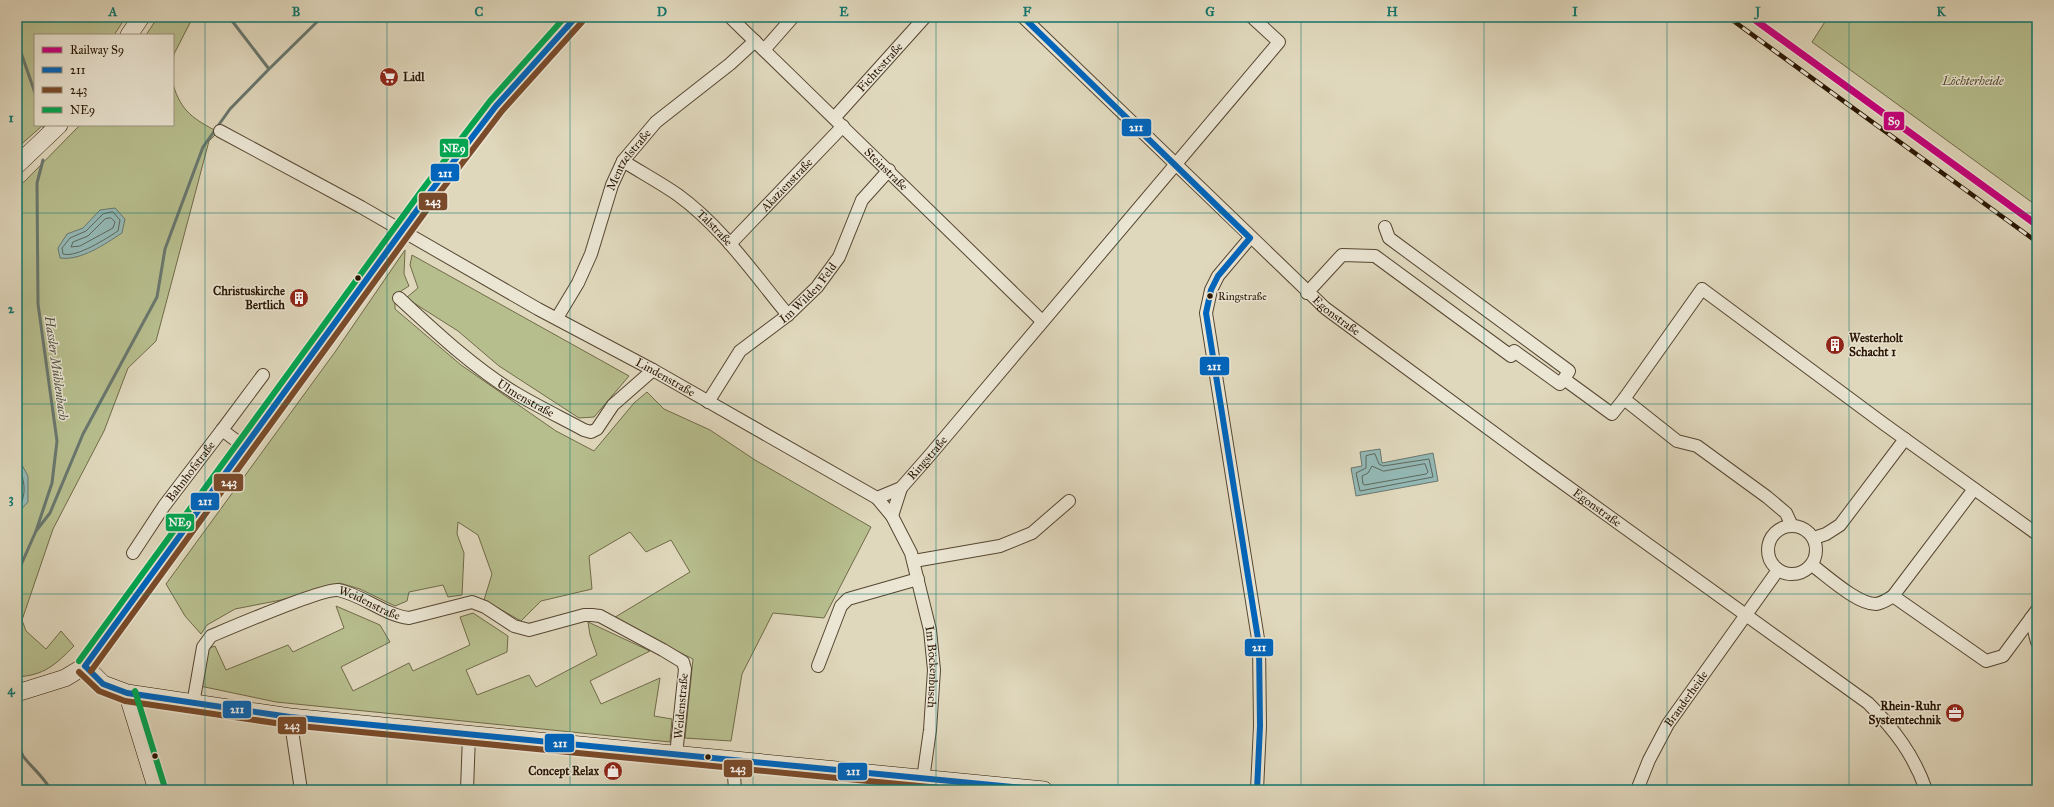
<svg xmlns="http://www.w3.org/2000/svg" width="2054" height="807" viewBox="0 0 2054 807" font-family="'IM FELL Great Primer',serif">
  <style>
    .green { fill: #b7be8e; stroke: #706a48 }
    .water { fill: #94b9b6; stroke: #69776e }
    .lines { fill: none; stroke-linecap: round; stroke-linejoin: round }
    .shore { stroke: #5e675c; stroke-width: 1 }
    .stream { stroke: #69776e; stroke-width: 3 }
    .street-casing { stroke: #564631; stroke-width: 14 }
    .secondary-casing { stroke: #281502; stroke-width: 18 }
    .street { stroke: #ebe6d4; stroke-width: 12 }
    .secondary { stroke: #ebe6d4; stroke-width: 17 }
    .rail-casing { stroke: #281502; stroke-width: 4.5 }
    .rail { stroke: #ebe6d4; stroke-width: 3; stroke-dasharray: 9; stroke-linecap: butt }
    .bus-1-casing { stroke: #ebe6d4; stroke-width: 9 }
    .bus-2-casing { stroke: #ebe6d4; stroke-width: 9 }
    .bus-3-casing { stroke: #ebe6d4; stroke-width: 9 }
    .bus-1 { stroke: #0065bd; stroke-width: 6 }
    .bus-2 { stroke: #7a4b2a; stroke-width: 6 }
    .bus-3 { stroke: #00a651; stroke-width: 6 }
    .rail-1-casing { stroke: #ebe6d4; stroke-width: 10 }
    .rail-1 { stroke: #c7007f; stroke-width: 7 }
    .grid { fill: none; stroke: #0f766e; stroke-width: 1; stroke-opacity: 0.55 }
    .bus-dot { fill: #281502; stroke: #ebe6d4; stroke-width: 1.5 }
    .labels { text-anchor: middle; stroke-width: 3; stroke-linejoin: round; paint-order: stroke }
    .bus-label { font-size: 11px; fill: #281502; stroke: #ebe6d4; text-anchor: start }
    .street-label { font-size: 12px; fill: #281502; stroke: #ebe6d4 }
    .poi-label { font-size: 12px; font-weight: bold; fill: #281502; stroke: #ebe6d4; text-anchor: end }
    .park-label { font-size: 12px; font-style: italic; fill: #53482c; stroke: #ebe6d4 }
    .water-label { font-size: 13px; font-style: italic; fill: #4e4e41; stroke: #ebe6d4 }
    .line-badge { stroke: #ebe6d4; stroke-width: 1.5 }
    .badge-label { font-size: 11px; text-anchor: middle; font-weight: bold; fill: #fff }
    .neatline { fill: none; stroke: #0f766e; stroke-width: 1.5 }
    .grid-label { font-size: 13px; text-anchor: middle; font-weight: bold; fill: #0f766e }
  </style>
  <rect width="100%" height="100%" fill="#e0d8bd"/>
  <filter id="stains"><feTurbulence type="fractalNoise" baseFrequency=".005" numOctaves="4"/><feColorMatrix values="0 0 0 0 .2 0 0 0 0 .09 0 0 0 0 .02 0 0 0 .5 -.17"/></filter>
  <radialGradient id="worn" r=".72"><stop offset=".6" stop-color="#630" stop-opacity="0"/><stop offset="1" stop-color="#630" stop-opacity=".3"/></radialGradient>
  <path class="green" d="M17 17H126L114 35H35V125H43L17 148Z
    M158 17H193L174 54 173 63V35H146Z
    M1828 17H2037V206L1812 42Z
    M173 84C181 112 194 119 218 132L209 141 156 341 128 368 104 431 53 529 22 620 26 631 46 649 61 631 74 646C55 665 45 675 17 677V187L25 181 80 125H173Z
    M405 250 404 274 409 286 395 295V309L461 365 556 431 594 451 634 403 647 392 664 409 710 430 755 460 871 527 824 618 773 613 742 674 731 741 685 738 693 659 612 619 690 572 671 540 646 552 630 532 589 556 592 589 541 601 521 621 484 600 492 574 478 535 458 522 457 534 464 553 462 595 448 597 443 585 409 592 407 601 395 606 360 589 340 583 281 600 235 609 207 625 201 634 185 616 166 584 335 352Z
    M412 255 629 376 594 417 579 418 499 366 458 331 406 298 418 288 410 265Z
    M336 606 380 625 390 642 341 667 353 691 409 663 413 671 470 645 460 617 473 613 508 636 507 652 466 670 477 695 529 675 536 687 597 655 590 635 588 622 650 651 590 681 601 704 660 678 654 716 672 719 670 742 276 702 200 686 207 649 215 646 226 670 288 645 293 652 344 628Z"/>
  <path class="water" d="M115 208 125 219 122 233C105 244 81 261 60 258L58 248 67 234 83 228 100 210Z
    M1380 449 1382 463 1433 453 1438 481 1356 496 1351 468 1362 466 1360 452Z
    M17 456 28 476V502L17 514Z"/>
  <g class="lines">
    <path class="shore" d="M113 212 120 220 118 231C107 238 77 258 63 254L62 248 70 238 86 231 103 214Z
      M111 218 115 222 113 228 80 246 71 247 73 242 88 236 105 219Z
      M1375 454 1379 464 1383 466 1429 459 1433 477 1360 491 1356 473 1366 468V456Z
      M17 464C25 479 28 496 17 510
      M1425 464 1428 472 1426 474 1365 485 1363 484 1362 476 1368 473 1372 466 1383 471Z"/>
    <path class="stream" d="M17 41 35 93
      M269 69 322 17
      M43 126V125
      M36 531 50 513 83 434 157 297 165 249 203 147 230 109 269 69 229 17
      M17 574 36 531 52 483 57 441 38 304 37 183 43 160
      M17 732C19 739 19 750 23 756 30 766 48 781 50 790"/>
    <g class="street-casing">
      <g id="street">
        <path id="s1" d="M730 17 1042 321"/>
        <path id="s2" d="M1023 17 1325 308 1535 463 1868 703C1894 729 1914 755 1926 790"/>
        <path d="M764 50 793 17"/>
        <path id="s3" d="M835 117 925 17"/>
        <path id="s4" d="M220 131 361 207 538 309 653 370 877 498 892 516 911 553 930 630 934 670 930 730 923 779"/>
        <path id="s5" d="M623 161C642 173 661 183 678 195 722 227 754 274 788 315"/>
        <path d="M1385 227 1389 238 1569 371 1564 379 1612 414 1624 399 1677 441 1697 446 1767 497 1786 513 1792 526"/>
        <path d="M1250 238 1218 276 1211 290 1206 313 1259 645 1260 726 1257 790"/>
        <path id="s6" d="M730 244 843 126"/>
        <path d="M1307 293 1342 255 1375 256 1511 356 1514 351 1560 384 1564 379"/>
        <path id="s7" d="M399 298C436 332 474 368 517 394 539 407 562 418 584 430L591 432 597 429 613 405 653 370"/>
        <path id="s8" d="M557 318 578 283 591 254 612 185 623 161 656 122 730 64 755 41"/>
        <path d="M1624 399 1702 289 1884 424 2037 534"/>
        <path id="s9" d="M708 402 740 351 788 315 817 287 839 257 862 200 889 170"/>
        <path d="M246 448 222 430 263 375"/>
        <path id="s10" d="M877 498 901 488 930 455 1279 42 1252 17"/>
        <path d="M892 516 901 488"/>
        <circle cx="1792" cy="550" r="24"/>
        <path d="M1814 538 1826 534 1840 525 1905 439"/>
        <path id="s11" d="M133 553 164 506 222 430"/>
        <path d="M914 561 1000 546 1032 533 1069 501"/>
        <path d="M1812 565C1827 576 1857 604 1876 604 1883 603 1887 600 1893 596L1986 661 2003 656 2037 610"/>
        <path d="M1893 596 1974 489"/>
        <path d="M2031 618 2037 642"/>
        <path d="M818 666 841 606 848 599 918 579"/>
        <path id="s12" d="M193 704 203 647 211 636C230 628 323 588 338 590 363 595 384 615 409 618L472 602 485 607 514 626 529 630 584 615H592L600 616 663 650 683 662 685 669 676 755"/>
        <path d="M290 717 301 790"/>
        <path d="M733 760 735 790"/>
        <path d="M467 790 469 735"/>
        <path id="s13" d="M1637 790 1649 760 1668 724 1778 570"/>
      </g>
    </g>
    <g class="secondary-casing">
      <path id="secondary" d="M129 35 141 17
        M17 165 59 125
        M85 666 103 684 127 693 290 717 1044 790
        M17 693 65 678 85 666 428 195 496 106 576 17
        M127 693 157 790"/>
    </g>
    <use href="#street" class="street"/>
    <use href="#secondary" class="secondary"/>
    <g class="rail-casing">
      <path id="rail" d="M1728 17 2037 242"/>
    </g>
    <use href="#rail" class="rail"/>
    <g class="bus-1-casing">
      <path id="bus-1" d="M1023 17 1250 238
        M1250 238 1218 276 1211 290 1206 313 1259 645 1260 726 1257 790
        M85 666 103 684 127 693 290 717 1044 790
        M85 666 428 195 496 106 576 17"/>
    </g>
    <g class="bus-2-casing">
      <path id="bus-2" d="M91 671 434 200 502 111 582 22
        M79 672 99 691 125 701 289 725 961 790"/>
    </g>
    <g class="bus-3-casing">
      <path id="bus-3" d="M79 661 422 190 490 101 565 17
        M135 691 165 788"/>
    </g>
    <use href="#bus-1" class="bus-1"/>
    <use href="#bus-2" class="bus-2"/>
    <use href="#bus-3" class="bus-3"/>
    <g class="rail-1-casing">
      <path id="rail-1" d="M1751 17 2037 225"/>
    </g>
    <use href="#rail-1" class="rail-1"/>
  </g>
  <path class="grid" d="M205 17V790M387 17V790M570 17V790M753 17V790M936 17V790M1118 17V790M1301 17V790M1484 17V790M1667 17V790M1849 17V790M17 213H2037M17 404H2037M17 594H2037"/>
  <defs>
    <g id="supermarket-disc" transform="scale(1)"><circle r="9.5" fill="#8f2418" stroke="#ebe6d4"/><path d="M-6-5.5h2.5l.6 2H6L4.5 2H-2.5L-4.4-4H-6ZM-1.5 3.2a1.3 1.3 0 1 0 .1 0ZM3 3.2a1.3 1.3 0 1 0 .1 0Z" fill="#fff"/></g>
    <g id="building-disc" transform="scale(1)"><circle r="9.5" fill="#8f2418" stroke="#ebe6d4"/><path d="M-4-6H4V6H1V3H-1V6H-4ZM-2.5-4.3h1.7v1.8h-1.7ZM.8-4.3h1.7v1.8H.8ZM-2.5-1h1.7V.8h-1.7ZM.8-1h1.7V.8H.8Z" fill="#fff"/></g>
    <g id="office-disc" transform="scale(1)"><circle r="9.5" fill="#8f2418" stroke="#ebe6d4"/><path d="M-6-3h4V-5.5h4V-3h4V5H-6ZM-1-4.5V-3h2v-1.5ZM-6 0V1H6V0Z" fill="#fff"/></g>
    <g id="shop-disc" transform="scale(1)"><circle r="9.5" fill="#8f2418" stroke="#ebe6d4"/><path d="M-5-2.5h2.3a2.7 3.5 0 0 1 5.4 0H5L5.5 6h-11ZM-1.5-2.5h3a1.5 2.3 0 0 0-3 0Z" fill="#fff"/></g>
  </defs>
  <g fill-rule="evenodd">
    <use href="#supermarket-disc" x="389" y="77"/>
    <use href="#building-disc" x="299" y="298"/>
    <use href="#building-disc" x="1835" y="345"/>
    <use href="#office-disc" x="1955" y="713"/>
    <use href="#shop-disc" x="613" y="771"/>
  </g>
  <g class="bus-dot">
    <circle cx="358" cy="278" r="3.5"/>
    <circle cx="1210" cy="296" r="3.5"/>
    <circle cx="155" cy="756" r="3.5"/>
    <circle cx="708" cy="757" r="3.5"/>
  </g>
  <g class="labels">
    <g class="bus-label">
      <text x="1218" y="300">Ringstraße</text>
    </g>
    <g class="street-label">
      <text dy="4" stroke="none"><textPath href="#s3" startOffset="67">Fichtestraße</textPath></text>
      <text dy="4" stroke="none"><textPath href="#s8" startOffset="175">Mentzelstraße</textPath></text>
      <text dy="4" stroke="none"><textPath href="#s1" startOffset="218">Steinstraße</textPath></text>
      <text dy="4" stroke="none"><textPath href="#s6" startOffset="82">Akazienstraße</textPath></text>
      <text dy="4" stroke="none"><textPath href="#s5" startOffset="114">Talstraße</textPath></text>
      <text dy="4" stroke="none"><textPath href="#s9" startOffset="150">Im Wilden Feld</textPath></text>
      <text dy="4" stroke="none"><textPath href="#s2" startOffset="433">Egonstraße</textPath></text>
      <text dy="4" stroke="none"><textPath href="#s4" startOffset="509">Lindenstraße</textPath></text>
      <text dy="4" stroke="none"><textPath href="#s7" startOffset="162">Ulmenstraße</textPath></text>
      <text dy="4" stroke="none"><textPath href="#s10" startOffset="66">Ringstraße</textPath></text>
      <text dy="4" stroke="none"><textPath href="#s11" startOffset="100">Bahnhofstraße</textPath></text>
      <text dy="4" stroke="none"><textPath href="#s2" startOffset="757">Egonstraße</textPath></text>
      <text dy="4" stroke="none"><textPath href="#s12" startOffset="241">Weidenstraße</textPath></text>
      <text dy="4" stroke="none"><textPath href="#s4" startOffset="934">Im Böckenbusch</textPath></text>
      <text dy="4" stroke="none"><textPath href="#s13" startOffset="104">Branderheide</textPath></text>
      <text transform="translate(681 706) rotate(-85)" y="4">Weidenstraße</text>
    </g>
    <g class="poi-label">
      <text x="403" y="81" text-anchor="start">Lidl</text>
      <text x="285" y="295">Christuskirche<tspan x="285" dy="14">Bertlich</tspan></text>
      <text x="1849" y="342" text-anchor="start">Westerholt<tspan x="1849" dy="14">Schacht 1</tspan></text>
      <text x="1941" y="710">Rhein-Ruhr<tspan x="1941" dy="14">Systemtechnik</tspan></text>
      <text x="599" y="775">Concept Relax</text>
    </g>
    <g class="park-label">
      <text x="1973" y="85">Löchterheide</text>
    </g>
    <g class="water-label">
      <text transform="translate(57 368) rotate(82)" y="5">Hassler Mühlenbach</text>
    </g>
  </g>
  <g class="line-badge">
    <rect x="1883" y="111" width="22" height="20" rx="4" fill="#c7007f"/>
    <rect x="1121" y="118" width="31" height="19" rx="4" fill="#0065bd"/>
    <rect x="439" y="138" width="30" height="20" rx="4" fill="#00a651"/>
    <rect x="430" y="163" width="30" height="19" rx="4" fill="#0065bd"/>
    <rect x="418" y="192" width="30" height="19" rx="4" fill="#7a4b2a"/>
    <rect x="1199" y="356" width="31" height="20" rx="4" fill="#0065bd"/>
    <rect x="213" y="473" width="31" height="19" rx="4" fill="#7a4b2a"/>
    <rect x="190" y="492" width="30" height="19" rx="4" fill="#0065bd"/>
    <rect x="165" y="513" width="30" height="19" rx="4" fill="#00a651"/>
    <rect x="1244" y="638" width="30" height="19" rx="4" fill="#0065bd"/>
    <rect x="222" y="700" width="30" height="19" rx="4" fill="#0065bd"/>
    <rect x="277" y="716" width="30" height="19" rx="4" fill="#7a4b2a"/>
    <rect x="544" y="733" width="31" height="20" rx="4" fill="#0065bd"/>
    <rect x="723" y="759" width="30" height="19" rx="4" fill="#7a4b2a"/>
    <rect x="837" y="762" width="31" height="19" rx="4" fill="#0065bd"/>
  </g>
  <g class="badge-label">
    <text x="1894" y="125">S9</text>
    <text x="1136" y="131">211</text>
    <text x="454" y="152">NE9</text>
    <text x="445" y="177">211</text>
    <text x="433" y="205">243</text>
    <text x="1214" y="370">211</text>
    <text x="229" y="486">243</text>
    <text x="205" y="505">211</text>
    <text x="180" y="526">NE9</text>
    <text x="1259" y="651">211</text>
    <text x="237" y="713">211</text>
    <text x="292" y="729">243</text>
    <text x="560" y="747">211</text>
    <text x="738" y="772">243</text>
    <text x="853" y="775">211</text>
  </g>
  <rect width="2054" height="807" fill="none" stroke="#e0d8bd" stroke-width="44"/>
  <rect x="34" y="34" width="140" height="92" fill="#ebe6d4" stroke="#9d9280"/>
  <rect x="42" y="47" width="20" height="6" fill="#c7007f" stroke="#9d9280"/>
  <text x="70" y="54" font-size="12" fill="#281502">Railway S9</text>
  <rect x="42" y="67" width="20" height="6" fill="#0065bd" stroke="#9d9280"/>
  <text x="70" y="74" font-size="12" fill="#281502">211</text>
  <rect x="42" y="87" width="20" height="6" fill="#7a4b2a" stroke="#9d9280"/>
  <text x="70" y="94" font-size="12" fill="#281502">243</text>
  <rect x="42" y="107" width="20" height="6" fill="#00a651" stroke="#9d9280"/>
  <text x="70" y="114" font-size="12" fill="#281502">NE9</text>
  <rect x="22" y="22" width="2010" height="763" class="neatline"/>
  <g class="grid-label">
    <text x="113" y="16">A</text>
    <text x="296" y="16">B</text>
    <text x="479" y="16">C</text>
    <text x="662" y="16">D</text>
    <text x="844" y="16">E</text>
    <text x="1027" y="16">F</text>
    <text x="1210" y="16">G</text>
    <text x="1392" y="16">H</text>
    <text x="1575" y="16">I</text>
    <text x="1758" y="16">J</text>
    <text x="1941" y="16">K</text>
    <text x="11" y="122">1</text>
    <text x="11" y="313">2</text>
    <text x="11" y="503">3</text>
    <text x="11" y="694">4</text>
  </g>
  <rect width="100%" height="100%" filter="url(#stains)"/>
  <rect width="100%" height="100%" fill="url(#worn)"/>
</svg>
